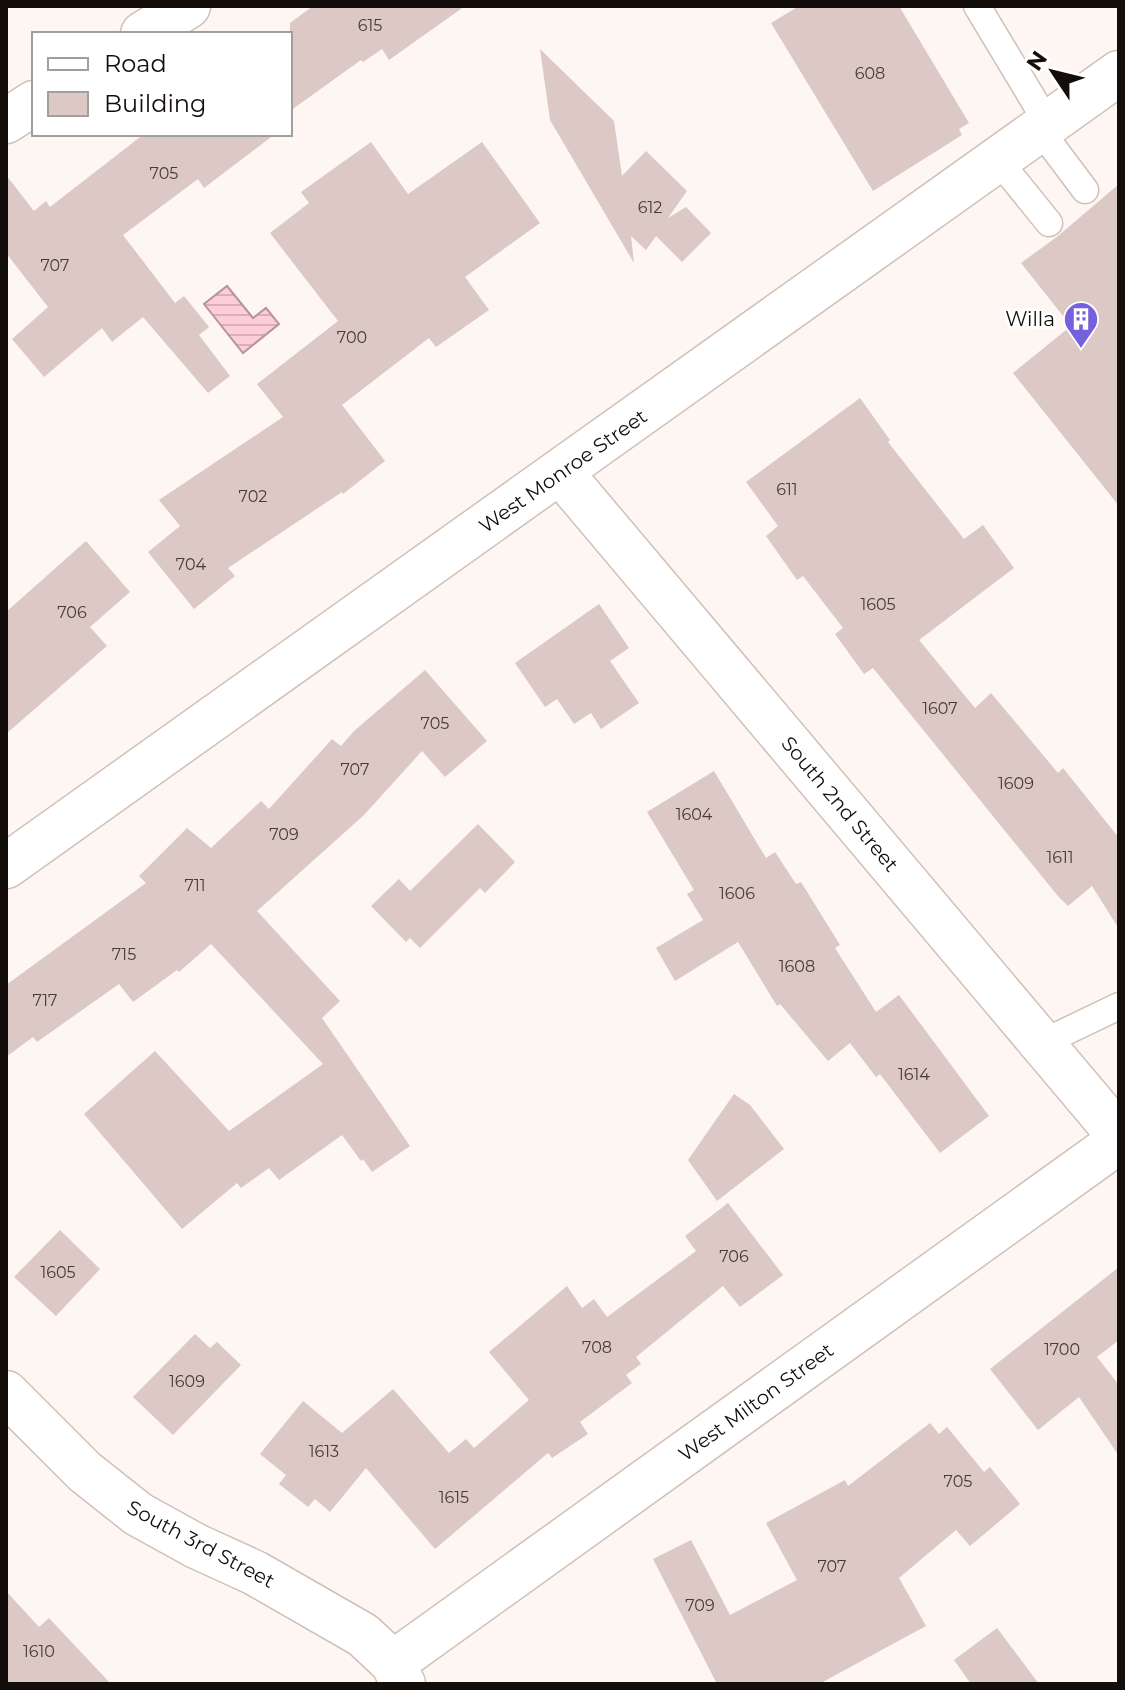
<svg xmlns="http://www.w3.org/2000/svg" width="1125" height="1690" viewBox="0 0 1125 1690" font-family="Montserrat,sans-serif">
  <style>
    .water { fill: url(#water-rules); stroke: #b7949b; stroke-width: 2 }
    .building { fill: #dcc8c4 }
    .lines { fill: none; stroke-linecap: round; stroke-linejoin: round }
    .service-casing { stroke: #d1c0b6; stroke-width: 29 }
    .minor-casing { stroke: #d1c0b6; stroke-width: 47 }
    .service { stroke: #fff; stroke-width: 26 }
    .minor { stroke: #fff; stroke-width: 44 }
    .labels { text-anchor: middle; stroke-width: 6; stroke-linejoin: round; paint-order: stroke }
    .number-label { font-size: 16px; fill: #463c39 }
    .poi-label { font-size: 20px; fill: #140e0b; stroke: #fff; text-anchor: end }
    .street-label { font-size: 20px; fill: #140e0b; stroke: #fff }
  </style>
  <defs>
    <pattern id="water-rules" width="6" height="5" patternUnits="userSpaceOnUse" patternTransform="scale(2)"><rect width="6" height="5" fill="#fdced9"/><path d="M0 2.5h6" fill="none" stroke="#d8b0b9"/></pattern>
  </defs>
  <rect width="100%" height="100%" fill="#fdf6f2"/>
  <path class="water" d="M227 286 253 318 266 308 279 324 243 353 204 304Z"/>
  <path class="building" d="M313 6H465L389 60 382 49 363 62 361 60 290 111V23Z
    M799 6H899L969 123 959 129 962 135 873 191 771 23Z
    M540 49 614 121 622 176 646 151 687 191 668 218 686 207 711 233 682 262 656 236 646 250 631 236 634 263 550 120Z
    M144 134H275L204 188 198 179 123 235 175 303 184 296 209 327 199 335 230 376 208 393 143 317 112 342 102 328 44 377 12 339 48 307 6 253V175L34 211 46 201 50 207Z
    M371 142 408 194 482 142 540 223 465 277 489 310 436 347 429 338 342 405 385 461 343 494 342 492 228 568 235 576 194 609 148 552 180 526 159 500 283 417 257 384 338 321 270 233 309 203 301 192Z
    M1119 184V506L1013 373 1071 326 1021 263 1058 236Z
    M860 398 890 440 888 442 964 539 983 525 1014 568 919 640 975 708 991 693 1058 773 1063 768 1119 838V929L1092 886 1068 906 1057 895 873 668 864 674 835 634 843 628 803 576 797 580 766 536 778 526 746 482Z
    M86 541 130 592 90 627 107 646 6 734V612Z
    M599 604 629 648 610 661 639 703 601 729 591 713 574 724 557 699 545 707 515 663Z
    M425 670 487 741 445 777 422 751 364 815 257 911 340 1001 322 1018 410 1146 372 1172 363 1159 361 1161 342 1135 279 1180 269 1168 241 1188 237 1183 182 1229 84 1114 155 1051 229 1131 323 1064 211 944 179 972 177 970 133 1002 119 984 37 1042 33 1037 6 1057V985L146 883 139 876 187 828 211 848 261 801 269 809 332 739 341 746 354 731Z
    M714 771 766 858 775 852 796 884 801 882 840 945 835 948 876 1012 899 995 989 1116 940 1153 880 1074 876 1077 850 1043 828 1061 780 1004 777 1006 738 942 675 981 656 948 703 920 687 894 694 890 647 812Z
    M478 824 515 862 485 893 480 888 420 948 410 938 406 942 371 906 399 879 410 891Z
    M734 1094 750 1105 784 1149 717 1201 688 1160Z
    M728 1203 783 1275 740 1307 723 1286 636 1357 641 1364 626 1375 632 1383 580 1422 588 1434 552 1458 548 1453 435 1549 366 1468 330 1512 315 1499 308 1507 279 1484 286 1475 260 1454 303 1401 342 1433 393 1389 449 1453 466 1439 474 1448 529 1400 489 1352 567 1286 582 1308 594 1299 607 1317 696 1251 685 1236Z
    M60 1230 100 1269 56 1316 14 1277Z
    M1119 1267V1340L1097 1357 1119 1385V1456L1079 1397 1038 1430 990 1369Z
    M195 1334 210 1348 217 1342 241 1365 173 1435 133 1397Z
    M930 1423 939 1434 947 1427 984 1472 990 1467 1020 1504 970 1546 956 1530 899 1578 926 1626 819 1684H717L653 1559 691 1540 730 1615 797 1580 766 1523 845 1480 848 1486Z
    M6 1591 39 1627 49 1618 111 1684H6Z
    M997 1628 1039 1684H971L954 1660Z"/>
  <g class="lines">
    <g class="service-casing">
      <path id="service" d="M977 6 1048 124
        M1040 130 1085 190
        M998 160 1049 223
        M1042 1043 1119 1006"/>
    </g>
    <g class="minor-casing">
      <path id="minor" d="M143 34 188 6
        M6 121 34 103
        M561 473 1119 1135
        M6 866 1119 73
        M6 1393 85 1472 138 1514 196 1546 255 1573 363 1635 393 1663 403 1684
        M393 1663 1119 1141"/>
    </g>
    <use href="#service" class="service"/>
    <use href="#minor" class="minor"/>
  </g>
  <defs>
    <g id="building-pin" transform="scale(1.8)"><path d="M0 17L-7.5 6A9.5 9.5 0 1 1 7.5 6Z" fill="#7461db" stroke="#fff"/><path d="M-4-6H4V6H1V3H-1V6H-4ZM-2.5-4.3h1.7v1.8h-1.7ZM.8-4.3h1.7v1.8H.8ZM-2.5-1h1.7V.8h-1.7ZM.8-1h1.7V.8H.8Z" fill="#fff"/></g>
  </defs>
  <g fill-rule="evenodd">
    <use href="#building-pin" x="1081" y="319"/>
  </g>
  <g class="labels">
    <g class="number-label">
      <text x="370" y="31">615</text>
      <text x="870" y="79">608</text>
      <text x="164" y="179">705</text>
      <text x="650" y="213">612</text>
      <text x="55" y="271">707</text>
      <text x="352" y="343">700</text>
      <text x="787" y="495">611</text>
      <text x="253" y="502">702</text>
      <text x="191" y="570">704</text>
      <text x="878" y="610">1605</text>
      <text x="72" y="618">706</text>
      <text x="940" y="714">1607</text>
      <text x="435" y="729">705</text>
      <text x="355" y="775">707</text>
      <text x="1016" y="789">1609</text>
      <text x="694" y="820">1604</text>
      <text x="284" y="840">709</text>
      <text x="1060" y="863">1611</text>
      <text x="195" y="891">711</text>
      <text x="737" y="899">1606</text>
      <text x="124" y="960">715</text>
      <text x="797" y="972">1608</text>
      <text x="45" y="1006">717</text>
      <text x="914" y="1080">1614</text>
      <text x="734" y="1262">706</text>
      <text x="58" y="1278">1605</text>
      <text x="597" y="1353">708</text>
      <text x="1062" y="1355">1700</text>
      <text x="187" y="1387">1609</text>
      <text x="324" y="1457">1613</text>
      <text x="958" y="1487">705</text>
      <text x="454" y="1503">1615</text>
      <text x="832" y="1572">707</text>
      <text x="700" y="1611">709</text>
      <text x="39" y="1657">1610</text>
    </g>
    <g class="poi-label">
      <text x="1055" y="326">Willa</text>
    </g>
    <g class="street-label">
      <text transform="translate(563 471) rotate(-35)" y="7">West Monroe Street</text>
      <text transform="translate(840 804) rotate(50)" y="7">South 2nd Street</text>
      <text transform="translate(756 1402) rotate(-36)" y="7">West Milton Street</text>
      <text transform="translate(201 1544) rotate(28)" y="7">South 3rd Street</text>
    </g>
  </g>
  <rect width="1125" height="1690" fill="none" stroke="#140e0b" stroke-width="16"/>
  <rect x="32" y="32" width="260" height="104" fill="#ffffff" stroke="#a19f9d" stroke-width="2"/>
  <rect x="48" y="58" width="40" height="12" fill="#ffffff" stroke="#a19f9d" stroke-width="2"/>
  <text x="104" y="72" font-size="24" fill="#140e0b">Road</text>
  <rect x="48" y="92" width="40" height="24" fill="#dcc8c4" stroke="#a19f9d" stroke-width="2"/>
  <text x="104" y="112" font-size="24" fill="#140e0b">Building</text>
  <g transform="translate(1053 72) rotate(305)" stroke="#ffffff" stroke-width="6" paint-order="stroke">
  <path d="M0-6L14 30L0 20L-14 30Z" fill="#140e0b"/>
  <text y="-12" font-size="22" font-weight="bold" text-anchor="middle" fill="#140e0b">N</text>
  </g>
</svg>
